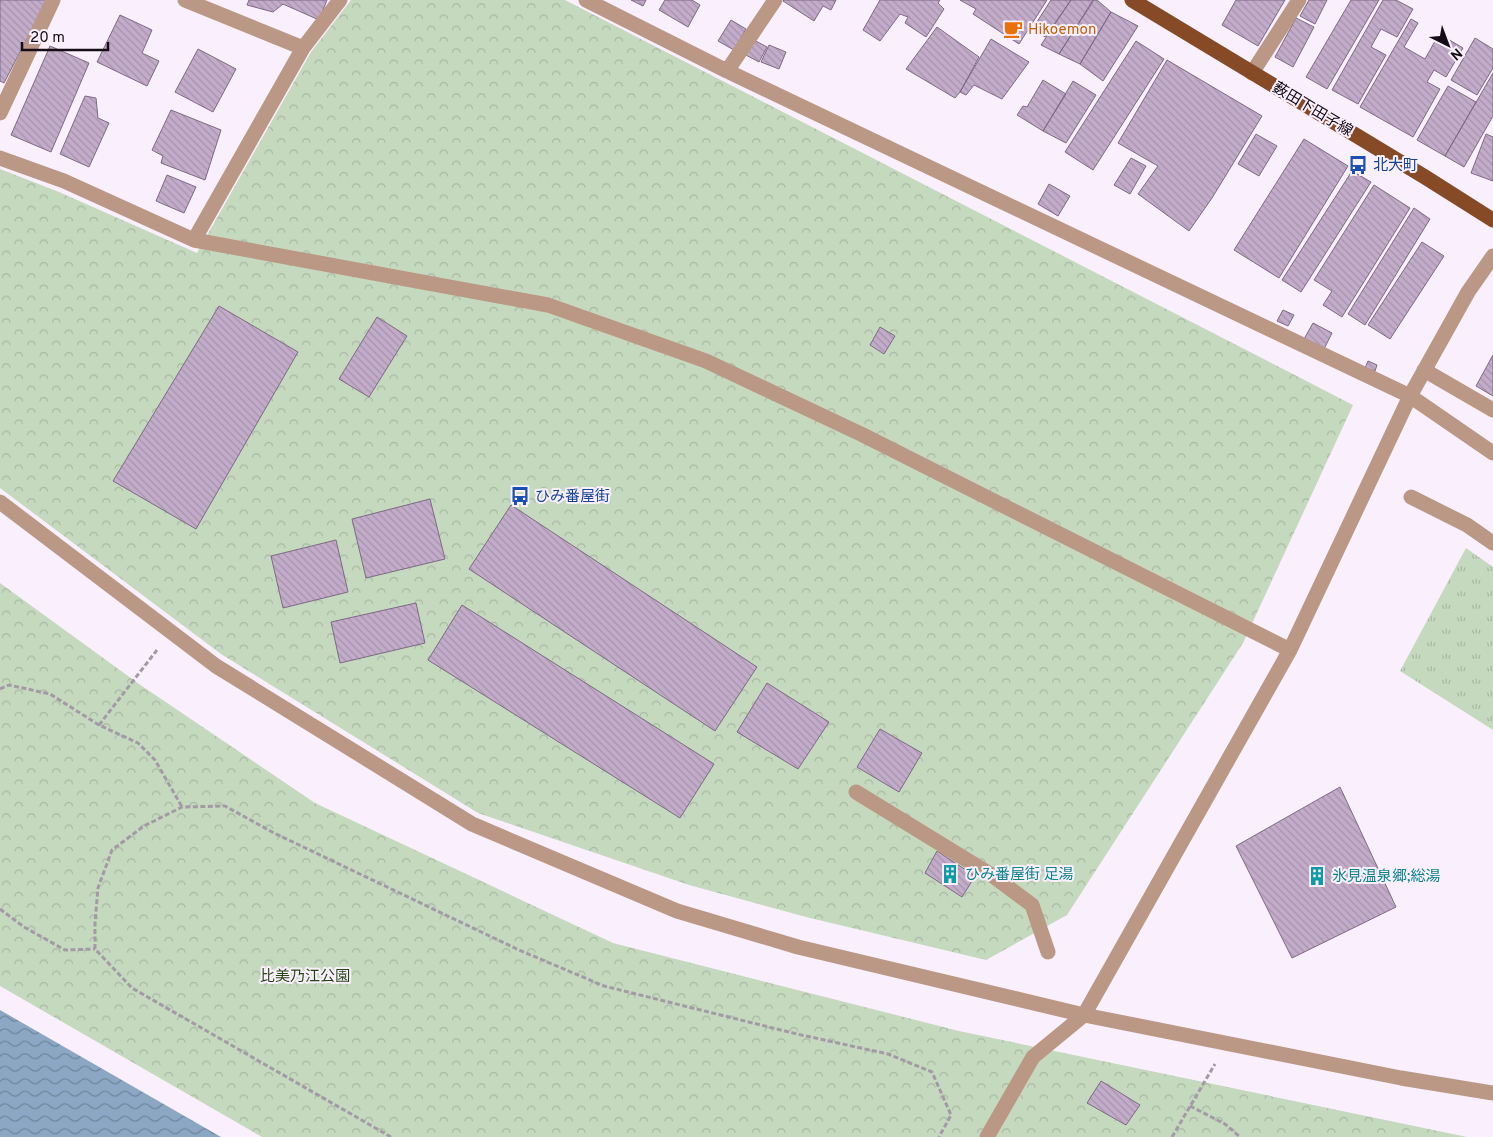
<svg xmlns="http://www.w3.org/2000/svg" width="1493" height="1137" viewBox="0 0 1493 1137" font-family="Overpass,'Noto Sans JP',sans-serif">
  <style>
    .grass { fill: url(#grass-tufts) }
    .park { fill: url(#park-crowns) }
    .water { fill: url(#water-waves) }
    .building { fill: url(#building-back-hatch); stroke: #7d6984 }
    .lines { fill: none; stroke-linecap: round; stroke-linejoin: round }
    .path { stroke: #a39aa6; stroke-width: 3; stroke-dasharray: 5 2.5; stroke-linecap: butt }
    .minor { stroke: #bb9885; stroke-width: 15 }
    .major { stroke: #864b26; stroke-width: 15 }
    .labels { text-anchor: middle; stroke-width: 4; stroke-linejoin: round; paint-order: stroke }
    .food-label { font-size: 15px; fill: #c56008; stroke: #faf0fd; text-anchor: start }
    .street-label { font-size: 15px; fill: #140c16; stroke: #faf0fd }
    .transit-label { font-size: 15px; fill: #164399; stroke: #faf0fd; text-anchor: start }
    .culture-label { font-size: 15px; fill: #0d838f; stroke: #faf0fd; text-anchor: start }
    .park-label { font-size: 15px; fill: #264517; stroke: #faf0fd }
  </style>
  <defs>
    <pattern id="grass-tufts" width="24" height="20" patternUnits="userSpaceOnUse" patternTransform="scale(1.25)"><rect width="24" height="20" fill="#c5d9be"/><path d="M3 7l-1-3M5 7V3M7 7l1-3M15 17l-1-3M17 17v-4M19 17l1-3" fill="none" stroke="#a8b9a3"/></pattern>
    <pattern id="park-crowns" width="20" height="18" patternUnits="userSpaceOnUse" patternTransform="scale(1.25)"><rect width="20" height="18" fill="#c5d9be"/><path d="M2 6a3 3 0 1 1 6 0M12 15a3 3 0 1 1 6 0" fill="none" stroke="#a8b9a3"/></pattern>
    <pattern id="water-waves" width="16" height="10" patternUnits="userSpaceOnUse" patternTransform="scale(1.25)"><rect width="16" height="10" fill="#8ba7c3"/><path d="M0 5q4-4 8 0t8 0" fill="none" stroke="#70869d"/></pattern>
    <pattern id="building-back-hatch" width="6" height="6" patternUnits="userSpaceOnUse" patternTransform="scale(1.25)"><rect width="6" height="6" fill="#c2acc9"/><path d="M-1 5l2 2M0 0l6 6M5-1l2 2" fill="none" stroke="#a693ac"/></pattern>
  </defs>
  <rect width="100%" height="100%" fill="#faf0fd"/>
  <path class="grass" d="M1466 548 1493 567V730L1400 671Z"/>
  <path class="park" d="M351 0H565L1353 405 1243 643 1067 915 986 960 806 917 689 885 478 813 221 654 0 488V169L59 192 197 253 311 52Z
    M0 583 139 684 315 803 613 943 959 1031 1467 1137H262L0 986Z"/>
  <path class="water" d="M0 1010 221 1137H0Z"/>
  <path class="building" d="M0 0H47L4 83 0 81Z
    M249 0H327L319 20 283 4 273 12 247 5Z
    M631 0H646L643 6Z
    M665 0H692L700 5 688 27 659 10Z
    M784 0H836L831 10 823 6 814 21 783 1Z
    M880 0H940L938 3 944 9 926 37 905 23 908 17 900 14 880 41 863 30Z
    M960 0H1047L1019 44 973 14 976 9Z
    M1051 0H1071L1045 37 1033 28Z
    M1071 0H1093L1059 54 1041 45Z
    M1094 0H1097L1111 12 1080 64 1059 54Z
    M1236 0H1285L1258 46 1222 25Z
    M1309 0H1327L1315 24 1300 16Z
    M1351 0H1379L1327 89 1306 77Z
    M1383 0H1396L1413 9 1397 37 1381 29 1371 47 1386 55 1358 104 1332 90Z
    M1111 12 1138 26 1103 81 1080 64Z
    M120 15 152 30 142 53 159 61 147 86 97 62Z
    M1296 18 1314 27 1293 67 1275 57Z
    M1411 19 1418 23 1404 47 1425 59 1439 34 1463 48 1446 77 1434 70 1427 82 1440 89 1413 137 1360 107Z
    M731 20 746 29 734 50 718 41Z
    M937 27 979 57 960 92 955 98 906 69Z
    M1475 38 1493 49V68L1477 95 1451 80Z
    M752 39 767 47 759 62 744 54Z
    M991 39 1029 62 1002 99 974 85 966 95 960 92Z
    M1136 41 1164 59 1093 170 1065 152Z
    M769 45 786 52 779 69 761 62Z
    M50 46 89 63 51 152 11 135Z
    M198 49 236 69 213 112 175 92Z
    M1167 60 1262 116 1212 198 1189 231 1138 194 1158 166 1118 143Z
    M1493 73V116L1464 167 1445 156Z
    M1043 80 1066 94 1043 131 1017 115 1023 106 1027 107Z
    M1073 81 1096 95 1066 143 1043 131Z
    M1448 86 1476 102 1445 156 1417 140Z
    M85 96 96 98 98 118 109 123 89 167 60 154Z
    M171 110 221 130 205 180 161 163 163 156 152 150Z
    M1256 134 1277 146 1259 176 1238 164Z
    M1486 134 1493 137V181L1471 173Z
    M1304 139 1348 166 1279 278 1234 250Z
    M1131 158 1146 166 1130 194 1114 185Z
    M1352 171 1371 182 1301 292 1282 280Z
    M167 175 196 187 184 213 156 201Z
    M1049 184 1070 196 1058 216 1038 204Z
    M1374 185 1410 208 1342 317 1323 305 1332 291 1314 280Z
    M1414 208 1430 219 1365 325 1348 314Z
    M1422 242 1444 256 1390 339 1368 325Z
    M219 306 298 352 196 529 113 481Z
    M1283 310 1294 315 1288 326 1277 321Z
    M377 317 407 336 369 397 339 379Z
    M1313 323 1332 333 1324 349 1304 339Z
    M880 327 895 336 884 354 870 345Z
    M1493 355V396L1476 386Z
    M1368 361 1377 365 1375 371 1365 368Z
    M430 499 445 559 366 578 352 519Z
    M511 505 757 667 715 731 469 569Z
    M336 540 348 592 283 608 271 556Z
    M416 603 425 643 340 663 331 622Z
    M462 605 714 764 680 818 428 660Z
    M767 683 829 722 798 769 737 732Z
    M880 729 922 753 899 792 857 767Z
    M1340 787 1396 907 1292 958 1236 846Z
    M937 851 975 876 962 897 925 873Z
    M1101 1081 1140 1105 1126 1125 1087 1103Z"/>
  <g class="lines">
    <path class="path" d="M0 689 9 685 50 694 99 725 138 743 155 760 182 807
      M99 725 157 650
      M0 909 24 927 65 950 95 949
      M1190 1106 1225 1124 1240 1137
      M391 1137 132 988 95 949V923L98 888 112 850 144 826 182 807 225 806 274 833 519 950 604 986 797 1034 888 1054 932 1072 951 1115 939 1137
      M1172 1137 1215 1064"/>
    <path class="minor" d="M185 0 303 48
      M586 0 727 71 1410 396 1493 453
      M727 71 775 0
      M1252 73 1299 0
      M0 113 53 0
      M0 158 64 181 194 240 303 48 340 0
      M194 240 548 305 706 361 863 435 1290 650
      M1424 370 1493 410
      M1411 497 1467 525 1493 543
      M0 502 216 666 472 824 677 911 798 947 1084 1015 1401 1078 1493 1093
      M856 792 993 876 1032 905 1048 952
      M987 1137 1033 1057 1084 1015 1290 650 1410 396 1468 292 1493 256"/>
    <path class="major" d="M1132 0 1425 177 1493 220"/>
  </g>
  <defs>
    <g id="cafe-bare" transform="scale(1.5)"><path d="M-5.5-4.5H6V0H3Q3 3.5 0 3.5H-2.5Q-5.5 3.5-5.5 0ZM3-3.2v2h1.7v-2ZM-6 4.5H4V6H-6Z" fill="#e8710a" stroke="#faf0fd" stroke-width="2.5" paint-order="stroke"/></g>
    <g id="bus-bare" transform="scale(1.5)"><path d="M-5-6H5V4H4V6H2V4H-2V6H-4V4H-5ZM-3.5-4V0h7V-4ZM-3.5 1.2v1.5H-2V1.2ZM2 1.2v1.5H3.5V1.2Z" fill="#1a4fb4" stroke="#faf0fd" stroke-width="2.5" paint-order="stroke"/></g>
    <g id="building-bare" transform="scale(1.5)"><path d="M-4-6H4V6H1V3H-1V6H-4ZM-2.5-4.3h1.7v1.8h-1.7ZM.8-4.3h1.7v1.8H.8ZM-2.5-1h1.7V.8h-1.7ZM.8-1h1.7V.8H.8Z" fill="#0f9aa8" stroke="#faf0fd" stroke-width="2.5" paint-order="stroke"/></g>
  </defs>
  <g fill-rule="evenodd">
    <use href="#cafe-bare" x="1013" y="29"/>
    <use href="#bus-bare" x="1358" y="165"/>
    <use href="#bus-bare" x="520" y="496"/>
    <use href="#building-bare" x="950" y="874"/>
    <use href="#building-bare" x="1317" y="876"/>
  </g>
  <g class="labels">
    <g class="food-label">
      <text x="1028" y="34">Hikoemon</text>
    </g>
    <g class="street-label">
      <text transform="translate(1313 109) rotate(31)" y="5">薮田下田子線</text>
    </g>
    <g class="transit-label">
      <text x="1373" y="170">北大町</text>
      <text x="535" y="501">ひみ番屋街</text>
    </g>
    <g class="culture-label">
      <text x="965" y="879">ひみ番屋街 足湯</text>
      <text x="1332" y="881">氷見温泉郷;総湯</text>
    </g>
    <g class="park-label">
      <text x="305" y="981">比美乃江公園</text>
    </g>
  </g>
  <g transform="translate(1448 45) rotate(138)" stroke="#faf0fd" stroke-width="4" paint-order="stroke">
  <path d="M0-4L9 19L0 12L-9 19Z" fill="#140c16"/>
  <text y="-8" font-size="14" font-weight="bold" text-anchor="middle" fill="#140c16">N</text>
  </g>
  <path d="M22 42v8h86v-8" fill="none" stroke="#140c16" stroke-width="2.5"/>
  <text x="30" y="42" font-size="15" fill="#140c16" stroke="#faf0fd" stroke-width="4" paint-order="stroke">20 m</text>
</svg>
